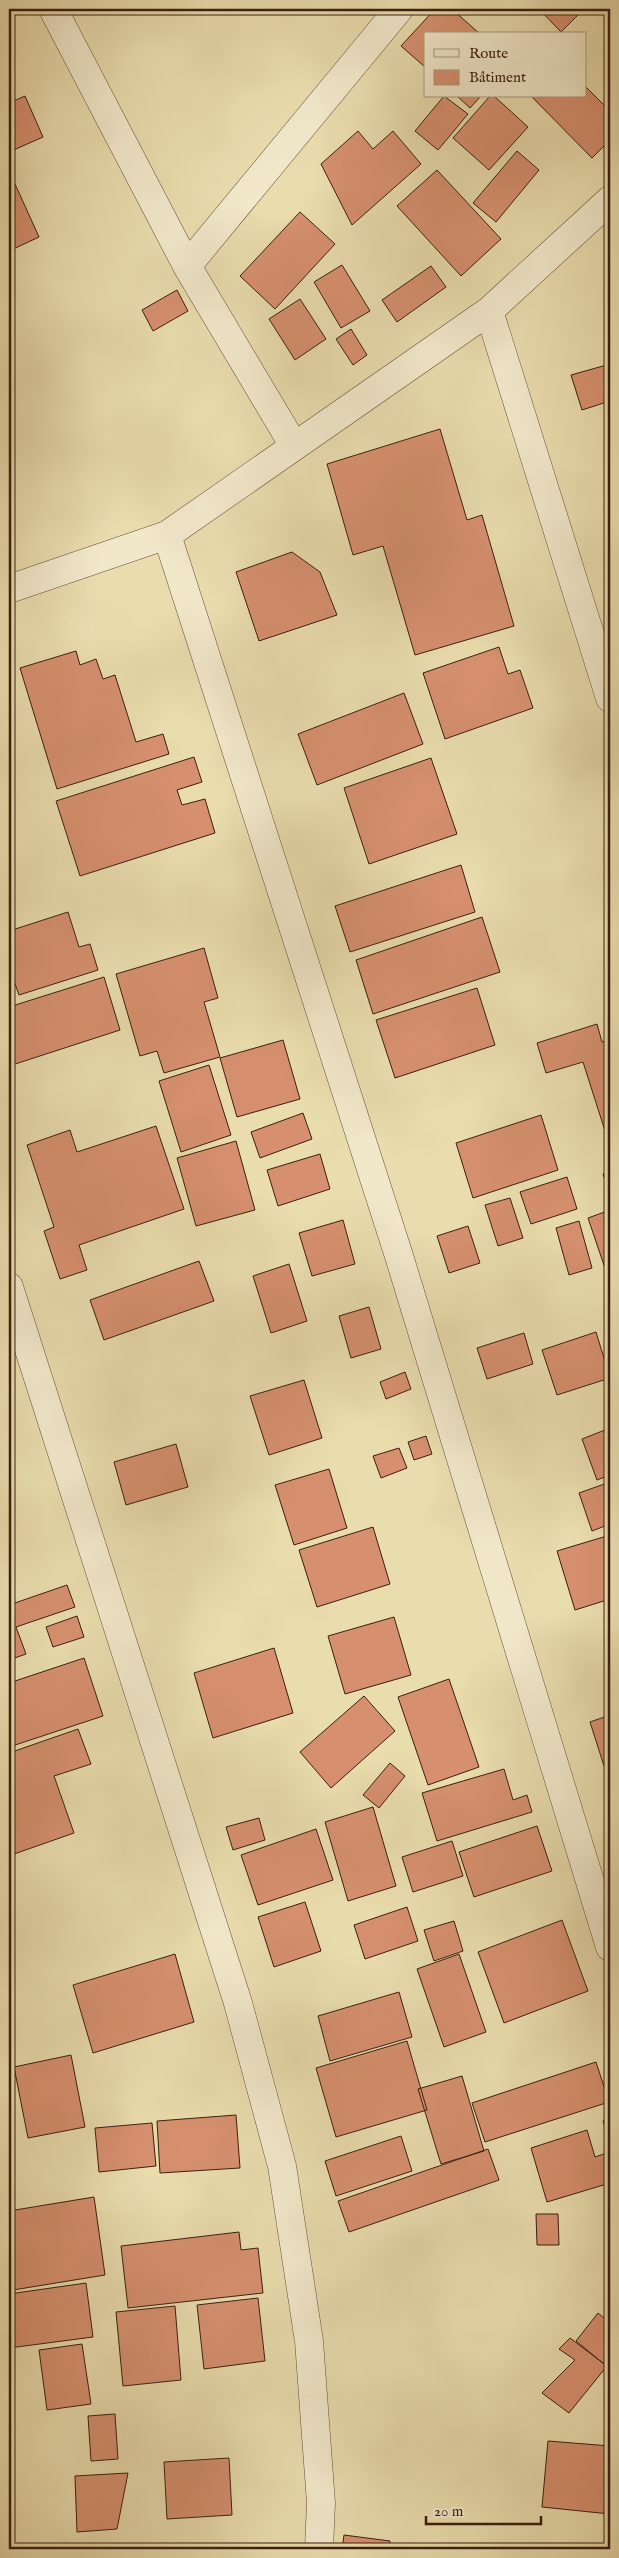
<svg xmlns="http://www.w3.org/2000/svg" width="619" height="2558" viewBox="0 0 619 2558" font-family="'IM FELL English',serif">
  <style>
    .building { fill: #d6906f; stroke: #3c1e10 }
    .lines { fill: none; stroke-linecap: round; stroke-linejoin: round }
    .minor-casing { stroke: #674e37; stroke-width: 29 }
    .tertiary-casing { stroke: #674e37; stroke-width: 29 }
    .minor { stroke: #f1e8ca; stroke-width: 28 }
    .tertiary { stroke: #f1e8ca; stroke-width: 28 }
  </style>
  <rect width="100%" height="100%" fill="#e9dcad"/>
  <filter id="stains"><feTurbulence type="fractalNoise" baseFrequency=".004" numOctaves="4"/><feColorMatrix values="0 0 0 0 .2 0 0 0 0 .09 0 0 0 0 .02 0 0 0 .5 -.17"/></filter>
  <radialGradient id="worn" r=".72"><stop offset=".6" stop-color="#630" stop-opacity="0"/><stop offset="1" stop-color="#630" stop-opacity=".3"/></radialGradient>
  <path class="building" d="M435 9H452L480 34H425V67L401 46Z
    M539 9H584L561 32Z
    M585 86 610 111V140L592 158 531 96H585Z
    M25 96 43 137 9 152V103Z
    M444 96 468 114 438 150 415 131Z
    M457 96H481L470 108Z
    M490 96H494L528 127 489 170 453 138Z
    M358 131 373 149 393 131 421 164 352 225 321 164Z
    M517 151 539 170 496 222 473 203Z
    M437 170 501 239 461 276 397 206Z
    M15 184 39 237 9 251V187Z
    M300 212 335 244 275 309 240 276Z
    M342 265 370 311 341 328 314 282Z
    M431 266 446 287 397 322 382 300Z
    M177 290 188 311 153 331 142 310Z
    M300 299 326 339 295 360 269 319Z
    M351 329 367 355 353 365 336 339Z
    M610 364V401L582 410 571 375Z
    M440 429 467 520 482 515 514 626 415 655 383 546 353 555 327 464Z
    M292 552 320 572 337 615 259 641 236 572Z
    M499 647 508 674 520 670 533 708 445 739 423 673Z
    M76 651 80 665 96 659 103 679 115 675 136 742 163 734 169 754 57 789 20 668Z
    M404 693 423 744 317 785 298 734Z
    M194 757 202 782 177 790 182 805 205 799 215 833 80 876 56 801Z
    M431 758 457 834 369 864 344 788Z
    M461 865 475 912 350 952 335 906Z
    M68 912 79 947 90 944 98 970 19 995 13 978 9 979V931Z
    M482 917 500 972 373 1014 356 960Z
    M204 948 218 998 204 1002 220 1057 164 1073 157 1051 140 1056 116 974Z
    M104 977 120 1030 9 1066V1007Z
    M477 988 495 1045 395 1078 376 1020Z
    M597 1024 602 1042 610 1039V1133L606 1134 583 1062 546 1073 537 1043Z
    M283 1040 300 1099 237 1117 220 1058Z
    M209 1065 231 1135 181 1152 159 1081Z
    M303 1113 312 1139 260 1158 251 1132Z
    M541 1115 558 1170 473 1198 456 1143Z
    M156 1126 184 1209 79 1245 87 1270 60 1279 44 1231 54 1227 27 1145 70 1130 77 1152Z
    M236 1141 255 1210 196 1226 177 1158Z
    M320 1154 330 1189 278 1206 267 1170Z
    M610 1172V1195L603 1174Z
    M567 1177 577 1209 531 1224 520 1192Z
    M510 1198 523 1238 498 1246 485 1205Z
    M610 1210V1283L588 1218Z
    M343 1220 355 1264 312 1276 299 1233Z
    M579 1221 592 1268 569 1275 556 1228Z
    M468 1226 480 1263 449 1273 437 1236Z
    M199 1261 214 1301 104 1340 90 1300Z
    M289 1264 307 1321 271 1333 253 1276Z
    M369 1307 381 1349 351 1358 339 1316Z
    M596 1332 610 1378 557 1395 542 1350Z
    M524 1333 533 1364 487 1379 477 1348Z
    M405 1372 411 1389 386 1399 380 1382Z
    M304 1380 322 1438 269 1455 250 1396Z
    M610 1428V1475L597 1480 582 1439Z
    M426 1436 432 1454 414 1460 408 1442Z
    M176 1444 188 1487 126 1505 114 1462Z
    M399 1448 407 1468 381 1478 373 1456Z
    M329 1469 347 1528 294 1545 275 1485Z
    M610 1482V1524L592 1531 579 1493Z
    M373 1527 390 1584 317 1607 299 1550Z
    M610 1535V1599L575 1610 557 1551Z
    M67 1585 75 1607 16 1627 26 1654 9 1660V1605Z
    M77 1616 84 1637 53 1647 46 1627Z
    M394 1617 411 1675 345 1694 328 1636Z
    M274 1648 293 1713 213 1738 194 1673Z
    M84 1658 103 1716 9 1747V1683Z
    M449 1679 479 1767 428 1785 398 1697Z
    M364 1696 395 1731 331 1788 300 1752Z
    M610 1715V1764L604 1766 590 1722Z
    M78 1729 91 1764 54 1776 74 1833 14 1854 9 1838V1753Z
    M390 1763 405 1776 379 1808 363 1795Z
    M504 1769 513 1800 527 1795 532 1812 437 1841 422 1793Z
    M373 1807 396 1886 348 1901 325 1822Z
    M259 1818 265 1840 233 1850 226 1827Z
    M537 1826 552 1871 474 1897 459 1852Z
    M316 1829 333 1880 258 1905 241 1855Z
    M452 1841 463 1876 413 1892 402 1857Z
    M305 1902 321 1951 274 1967 258 1917Z
    M407 1907 418 1941 365 1959 354 1925Z
    M562 1920 588 1991 504 2023 478 1952Z
    M454 1921 463 1951 434 1961 424 1930Z
    M175 1954 194 2022 93 2053 73 1985Z
    M459 1954 486 2032 444 2047 417 1969Z
    M399 1992 412 2037 330 2061 318 2016Z
    M407 2041 427 2110 336 2137 316 2068Z
    M71 2055 85 2127 28 2138 14 2067Z
    M596 2062 609 2102 485 2142 472 2103Z
    M462 2076 484 2151 441 2164 418 2089Z
    M236 2115 240 2168 160 2173 157 2121Z
    M610 2119V2144L603 2121Z
    M152 2123 156 2166 99 2172 95 2128Z
    M587 2130 595 2157 610 2152V2183L547 2202 531 2148Z
    M401 2136 412 2171 336 2196 325 2161Z
    M488 2149 499 2180 349 2232 338 2201Z
    M94 2197 105 2275 13 2290 9 2262V2211Z
    M536 2214H558L559 2245H537Z
    M239 2232 241 2250 258 2248 263 2293 128 2308 121 2246Z
    M86 2283 93 2337 9 2348V2294Z
    M258 2298 265 2361 204 2369 197 2305Z
    M175 2306 181 2380 123 2386 116 2312Z
    M598 2313 610 2323V2369L576 2341Z
    M570 2338 607 2366 569 2413 542 2393 575 2360 559 2349Z
    M82 2344 91 2404 47 2410 39 2350Z
    M115 2414 118 2459 91 2461 88 2416Z
    M548 2441 610 2446V2514L542 2507Z
    M229 2458 232 2515 167 2519 164 2462Z
    M128 2473 117 2529 77 2532 75 2476Z
    M9 2489 10 2548H9Z
    M344 2535 390 2541 389 2549H342Z"/>
  <g class="lines">
    <g class="minor-casing">
      <path id="minor" d="M53 9 187 266 294 446
        M187 266 399 9
        M489 311 610 698
        M167 535 399 1256 610 1947
        M9 1287 238 2003 282 2166 309 2341 321 2503 319 2549"/>
    </g>
    <g class="tertiary-casing">
      <path id="tertiary" d="M9 589 167 535 489 311 610 200"/>
    </g>
    <use href="#minor" class="minor"/>
    <use href="#tertiary" class="tertiary"/>
  </g>
  <rect width="619" height="2558" fill="none" stroke="#e9dcad" stroke-width="30"/>
  <rect x="10" y="10" width="599" height="2538" fill="none" stroke="#3c1e10" stroke-width="2.5"/>
  <rect x="15" y="15" width="589" height="2528" fill="none" stroke="#3c1e10"/>
  <rect x="424" y="32" width="162" height="65" fill="#f1e8ca" stroke="#a99780"/>
  <rect x="434" y="49" width="25" height="8" fill="#f1e8ca" stroke="#a99780"/>
  <text x="469" y="58" font-size="15" fill="#3c1e10">Route</text>
  <rect x="434" y="70" width="25" height="15" fill="#d6906f" stroke="#a99780"/>
  <text x="469" y="82" font-size="15" fill="#3c1e10">Bâtiment</text>
  <path d="M426 2516v8h115v-8" fill="none" stroke="#3c1e10" stroke-width="2.5"/>
  <text x="434" y="2516" font-size="15" fill="#3c1e10" stroke="#f1e8ca" stroke-width="4" paint-order="stroke">20 m</text>
  <rect width="100%" height="100%" filter="url(#stains)"/>
  <rect width="100%" height="100%" fill="url(#worn)"/>
</svg>
